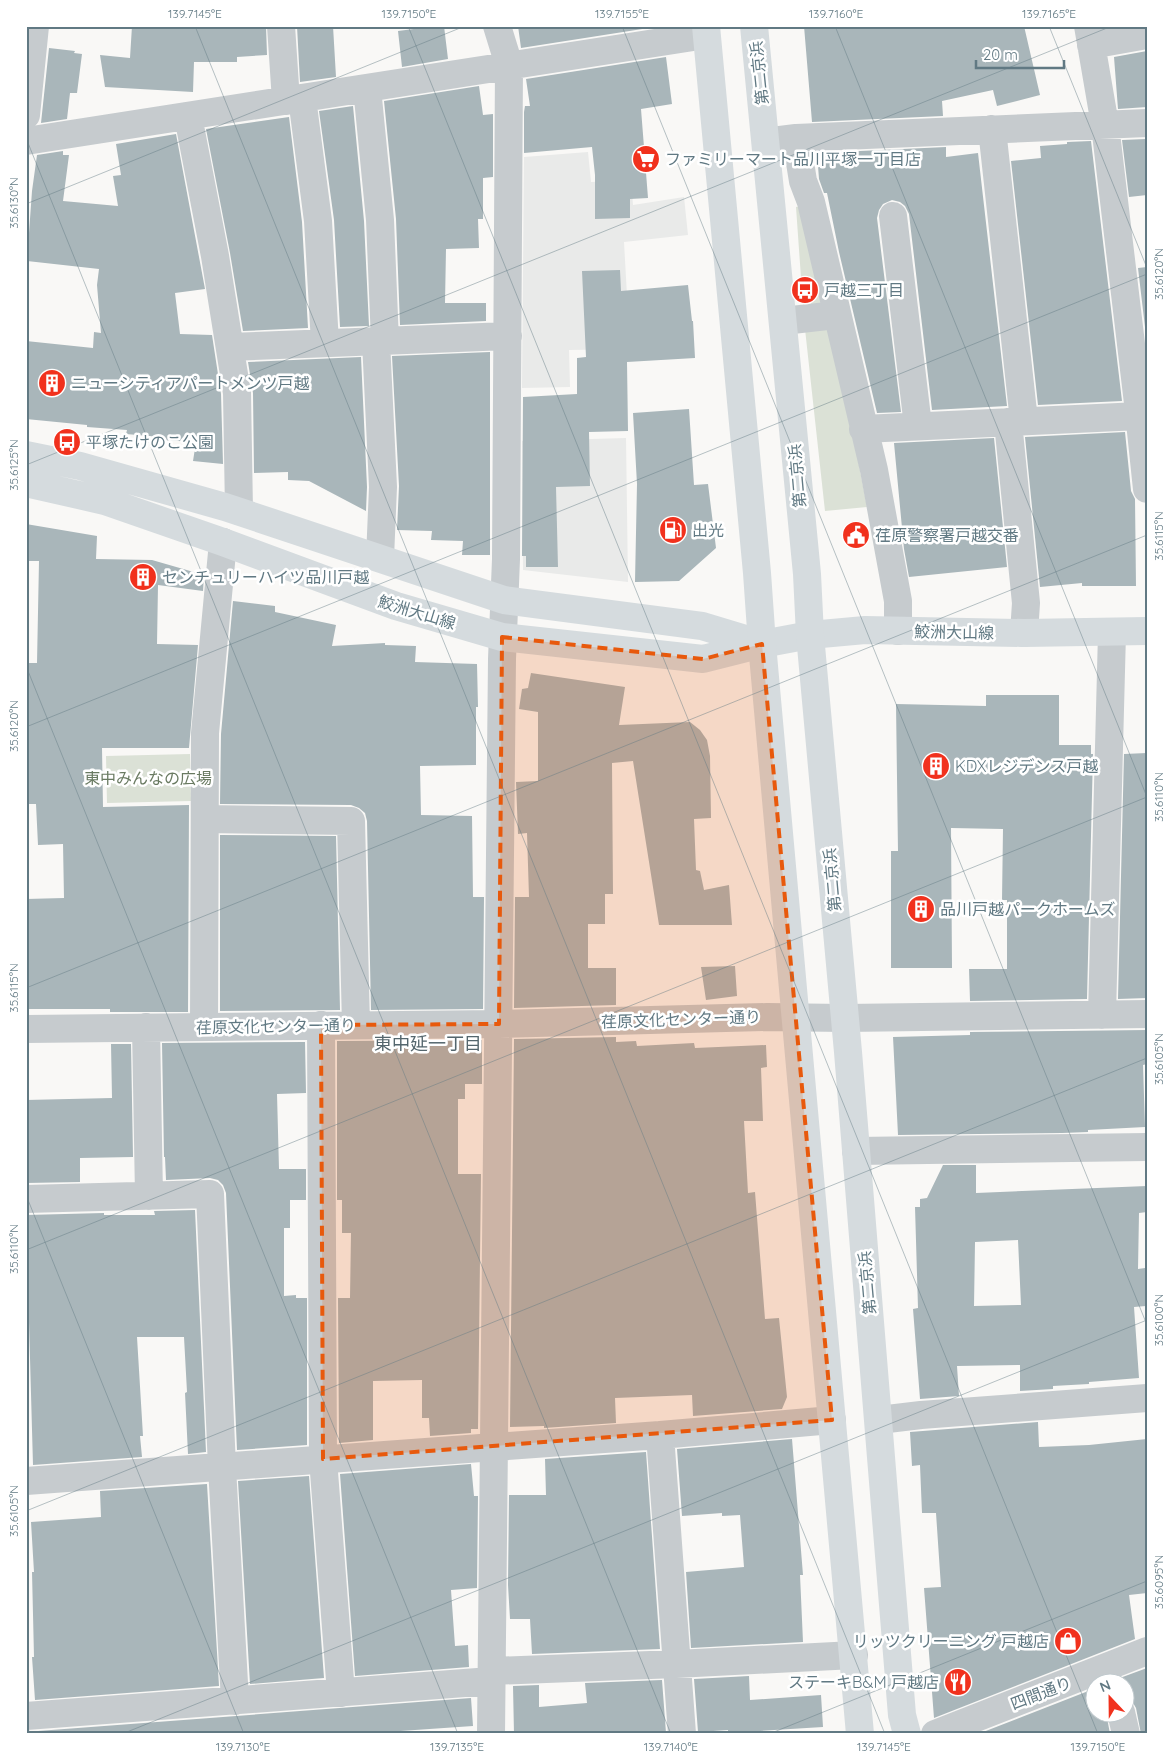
<svg xmlns="http://www.w3.org/2000/svg" width="1173" height="1760" viewBox="0 0 1173 1760" font-family="Quicksand,'Noto Sans JP',sans-serif">
  <style>
    .built { fill: #e9eae9 }
    .green { fill: #dbe1d6 }
    .building { fill: #a9b6ba; fill-rule: evenodd }
    .lines { fill: none; stroke-linecap: round; stroke-linejoin: round }
    .minor { stroke: #c6cbce; stroke-width: 28 }
    .major { stroke: #d5dbde; stroke-width: 28 }
    .highway { stroke: #d5dbde; stroke-width: 28 }
    .marked { fill: #e8590c; fill-opacity: 0.2; stroke: #e8590c; stroke-width: 4; stroke-dasharray: 10 6; stroke-linejoin: round }
    .ticks { fill: none; stroke: #617983; stroke-width: 1; stroke-opacity: 0.45 }
    .labels { text-anchor: middle; stroke-width: 5; stroke-linejoin: round; paint-order: stroke }
    .street-label { font-size: 16px; fill: #617983; stroke: #fff }
    .poi-label { font-size: 16px; fill: #617983; stroke: #fff; text-anchor: start }
    .park-label { font-size: 16px; fill: #697a61; stroke: #fff }
    .neighbourhood-label { font-size: 18px; fill: #54666d; stroke: #fff }
    .neatline { fill: none; stroke: #617983; stroke-width: 2 }
    .ticks-label { font-size: 12px; text-anchor: middle; fill: #617983 }
  </style>
  <rect width="100%" height="100%" fill="#f9f8f6"/>
  <path class="built" d="M588 152 591 182 631 180 633 205 684 197 688 235 624 242 630 349 569 350 570 387 522 388 524 157Z
    M626 438 628 582 523 570 522 441Z"/>
  <path class="green" d="M805 205 826 303 803 306 796 207Z
    M832 325 867 507 825 511 805 329Z
    M190 754 191 801 107 803 106 756Z"/>
  <path class="building" d="M132 26H266L267 55 237 57V62H194L193 92 105 87 100 55 130 58Z
    M297 26H333L336 77 300 82Z
    M437 26H444L448 59 402 67 398 31Z
    M518 26H655V27L521 48Z
    M804 26H1024L1040 95 997 106 993 90 942 101 943 116 812 122Z
    M49 48 75 51 74 53 82 54 77 93H70L67 119 41 123Z
    M1147 51V107L1118 109 1114 57Z
    M666 57 672 104 641 109 648 198 630 199V218L595 219V175L592 147 524 153V112L525 106H530L526 79Z
    M479 86 483 115 493 114V177L483 178V219H478L479 248 446 249 445 303H486V321L400 325 396 219 384 101Z
    M353 106 364 221 369 326 340 327 334 220 319 111Z
    M289 117 302 222 308 328 243 331 230 253 206 129Z
    M176 134 205 289 175 293 180 334 212 335 221 394 223 464 193 461 196 442 161 440V437L126 434 127 430 87 427V425L26 419V341L93 348 94 332 101 333 97 285 99 269 27 261 32 191 37 155 63 151V155H69L63 201 118 206 113 176 121 175 116 144Z
    M1146 139 1147 195 1129 197 1122 140Z
    M1091 141 1122 401 1038 405 1011 161 1041 158 1040 146 1067 144V142Z
    M946 147V157L978 153 1007 406 932 410 909 214 905 206 900 202 892 200 883 204 879 210 877 218 901 412 877 413 839 252 827 193H824L819 179 817 153Z
    M1147 267V344L1138 268Z
    M620 270 621 291 688 285 692 321H693L695 358 627 362 628 431 589 432 590 486 556 487 558 567H526V556H522L523 397 577 394V358L586 357 582 271Z
    M490 352V555H462L463 541 431 540 432 531 397 530 399 486 392 356Z
    M361 357 367 487 366 511 309 481 288 480V472L254 473 253 393 248 362Z
    M689 409 694 485 708 484 716 548 679 581 635 582 637 484 633 413Z
    M1125 432 1131 491 1135 499 1136 586H1082V583L1040 587 1025 437Z
    M994 438 1007 567 909 577 904 549 894 443Z
    M26 524 97 536 96 559 152 560 204 575 203 591 158 585 157 644 198 645 189 748H102L103 807 189 805 188 1012H110V1009H26V899L64 898 63 844 38 845 36 804H26V663H37L39 561H26Z
    M233 601 275 606V612L336 625 332 646 385 643V645L416 646 415 662 477 664 478 707H476V765L420 766 421 815 472 816 473 897H484L483 1009 371 1010 367 821 365 813 359 808 351 805 220 804 221 734Z
    M531 673 625 687 619 725 690 722 700 730 707 740 710 756 711 818 694 819 696 870 700 871 704 890 729 885 732 925H659L633 761 612 763 613 894H605V924H588V968H616V1005L514 1008 515 897H529L527 833 518 834 516 782 538 781V712L519 709 522 689 528 688Z
    M986 695H1059V745H1091V754H1093L1087 999 970 1001 969 969H1007V900H1002L1003 829 951 828 952 968H891V851H898L896 704 986 706Z
    M1147 753V998L1118 999 1124 754Z
    M220 835 336 836 340 1010 220 1011Z
    M735 966 737 996 706 1000 701 967Z
    M1147 1030V1064L1143 1065 1145 1127 1088 1130V1132L1062 1133 898 1135 893 1037 970 1035V1032Z
    M616 1037V1042L636 1041 637 1046 694 1043 695 1048 766 1045 767 1067 761 1068 763 1121H744L748 1193 755 1192 765 1319 779 1318 787 1397 782 1409 693 1416 692 1395 615 1398 616 1423 544 1428V1426L510 1427 514 1039Z
    M482 1040V1084H465V1099H458V1174H481L478 1429H471V1433L430 1436 429 1418H422V1380L373 1381V1440L339 1443 338 1298H350L351 1233H342V1200H337V1041Z
    M305 1042 306 1093 277 1094 279 1169H306V1200H290V1228H284V1296L296 1295V1298H307V1445L237 1450 226 1193 223 1185 218 1180 210 1178 166 1180 165 1157H164L162 1043Z
    M111 1044H131L133 1157 80 1158V1182L26 1183V1100L112 1098Z
    M943 1165H976V1193L1147 1186V1212L1139 1213 1138 1269 1145 1268 1146 1306 1134 1307 1139 1378 1089 1382V1384L1053 1386V1389L1020 1391V1365L957 1366 959 1396 920 1399 913 1309 918 1308 915 1207H920V1199L927 1198ZM1018 1240 1021 1305 974 1306 975 1242Z
    M195 1210 206 1452 188 1454 185 1393 187 1392 184 1337H137L143 1436H140L142 1457 33 1465 26 1215 104 1213V1215H155L154 1211Z
    M1038 1422 1039 1447 1089 1445 1147 1439V1593L1129 1595 1135 1639 934 1718 924 1588 941 1587 936 1513H922L920 1465 912 1466 910 1432Z
    M792 1439 803 1575H800L803 1642 691 1648 686 1572 744 1567 740 1515 722 1516V1513L682 1516 677 1449Z
    M646 1452 660 1649 532 1654 530 1619H510L508 1585 509 1495H546L545 1459Z
    M471 1464 474 1496H478L477 1588 451 1590 455 1646 468 1645 469 1667 355 1676 340 1474Z
    M309 1476 324 1678 250 1684 238 1481Z
    M207 1484 219 1686 35 1700 32 1657H34L32 1572H34L31 1522 101 1517 100 1491Z
    M1147 1668V1734H1141L1136 1708 1132 1701 1126 1697V1682H1109Z
    M749 1676 750 1700 821 1695 823 1727 728 1733V1730L698 1732 694 1679Z
    M662 1680 666 1733 590 1734 589 1731 514 1734 513 1686 539 1685V1707L587 1703 585 1683Z
    M1096 1688V1712H1106L1110 1734H978Z
    M471 1698 473 1726 357 1734H38V1731Z"/>
  <g class="lines">
    <path class="minor" d="M281 26 286 101
      M1088 26 1105 125 1138 403 1147 489
      M1091 45 1147 35
      M367 88 380 220 385 341
      M302 98 318 221 325 343
      M26 115 35 26
      M188 116 215 256 237 393 239 511
      M992 129 1024 421
      M796 138 803 181 811 202 874 470 898 601V631
      M780 140 796 138 1147 123
      M26 141 706 35
      M893 216 918 426
      M783 321 836 315
      M376 341 383 487 380 558
      M230 347 508 336
      M1008 422 1026 603 1024 633
      M863 429 1140 416
      M205 819 351 821 356 1025
      M1102 1015 1112 633
      M321 1025 323 1459 341 1693
      M146 1027 149 1196
      M204 1027 205 733 223 542
      M26 1029 499 1024 767 1017 845 1018 1147 1014
      M856 1151 1147 1147
      M26 1199 210 1194 222 1467 235 1701
      M879 1420 921 1415 1147 1398
      M660 1435 682 1734
      M26 1481 660 1435 832 1420
      M492 1671 676 1664 854 1655
      M1121 1712 1126 1734
      M26 1716 491 1681
      M491 1734 502 659 506 559 509 65 497 26
      M935 1734 1147 1651"/>
    <path class="major" d="M26 455 80 466 225 507 504 600 702 626 762 644
      M26 483 105 501 223 542 396 606 502 637 703 659 762 644 810 635 865 630 1024 633 1147 631"/>
    <path class="highway" d="M706 26 757 573 762 644 860 1734
      M754 26 807 574 810 635 848 1052 902 1715 907 1734"/>
  </g>
  <path class="marked" d="M502 637 703 659 762 644 832 1420 323 1459 321 1025 499 1024Z"/>
  <path class="ticks" d="M195 26 885 1734M408 26 1098 1734M622 26 1147 1325M835 26 1147 797M1049 26 1147 268M26 138 671 1734M26 204 465 26M26 465 1112 26M26 666 458 1734M26 727 1147 274M26 988 1147 535M26 1195 244 1734M26 1250 1147 797M26 1511 1147 1058M26 1723 30 1734M122 1734 1147 1320M769 1734 1147 1581"/>
  <defs>
    <g id="supermarket-disc" transform="scale(1.4375)"><circle r="9.5" fill="#f1311d" stroke="#fff"/><path d="M-6-5.5h2.5l.6 2H6L4.5 2H-2.5L-4.4-4H-6ZM-1.5 3.2a1.3 1.3 0 1 0 .1 0ZM3 3.2a1.3 1.3 0 1 0 .1 0Z" fill="#fff"/></g>
    <g id="bus-disc" transform="scale(1.4375)"><circle r="9.5" fill="#f1311d" stroke="#fff"/><path d="M-5-6H5V4H4V6H2V4H-2V6H-4V4H-5ZM-3.5-4V0h7V-4ZM-3.5 1.2v1.5H-2V1.2ZM2 1.2v1.5H3.5V1.2Z" fill="#fff"/></g>
    <g id="building-disc" transform="scale(1.4375)"><circle r="9.5" fill="#f1311d" stroke="#fff"/><path d="M-4-6H4V6H1V3H-1V6H-4ZM-2.5-4.3h1.7v1.8h-1.7ZM.8-4.3h1.7v1.8H.8ZM-2.5-1h1.7V.8h-1.7ZM.8-1h1.7V.8H.8Z" fill="#fff"/></g>
    <g id="fuel-disc" transform="scale(1.4375)"><circle r="9.5" fill="#f1311d" stroke="#fff"/><path d="M-5.5-6h7V0h2V4h1.3V-2.5L3-4.5l.8-.8L6-3V5H2.5V1h-1V6h-7ZM-4.2-4.7v3.2H.2V-4.7Z" fill="#fff"/></g>
    <g id="civic-disc" transform="scale(1.4375)"><circle r="9.5" fill="#f1311d" stroke="#fff"/><path d="M-.6-6.5H3V-4.5H.6V-3L4-1V1h2V6H-6V1h2V-1L-.6-3ZM-1.2 2.5V6h2.4V2.5Z" fill="#fff"/></g>
    <g id="shop-disc" transform="scale(1.4375)"><circle r="9.5" fill="#f1311d" stroke="#fff"/><path d="M-5-2.5h2.3a2.7 3.5 0 0 1 5.4 0H5L5.5 6h-11ZM-1.5-2.5h3a1.5 2.3 0 0 0-3 0Z" fill="#fff"/></g>
    <g id="restaurant-disc" transform="scale(1.4375)"><circle r="9.5" fill="#f1311d" stroke="#fff"/><path d="M-5-6h1v4h1v-4h1v4h1v-4h1v5L-1.5 .5V6h-2V.5L-5-1ZM5-6V6H3V1.5H1.5Q1.5-4 5-6Z" fill="#fff"/></g>
  </defs>
  <g fill-rule="evenodd">
    <use href="#supermarket-disc" x="646" y="159"/>
    <use href="#bus-disc" x="805" y="290"/>
    <use href="#building-disc" x="52" y="383"/>
    <use href="#bus-disc" x="67" y="442"/>
    <use href="#fuel-disc" x="673" y="530"/>
    <use href="#civic-disc" x="856" y="535"/>
    <use href="#building-disc" x="143" y="577"/>
    <use href="#building-disc" x="936" y="766"/>
    <use href="#building-disc" x="921" y="909"/>
    <use href="#shop-disc" x="1068" y="1641"/>
    <use href="#restaurant-disc" x="958" y="1682"/>
  </g>
  <g class="labels">
    <g class="street-label">
      <text transform="translate(759 73) rotate(-96)" y="6">第二京浜</text>
      <text transform="translate(797 476) rotate(-95)" y="6">第二京浜</text>
      <text transform="translate(417 612) rotate(17)" y="6">鮫洲大山線</text>
      <text transform="translate(954 632) rotate(1)" y="6">鮫洲大山線</text>
      <text transform="translate(832 880) rotate(-95)" y="6">第二京浜</text>
      <text transform="translate(681 1019) rotate(-2)" y="6">荏原文化センター通り</text>
      <text transform="translate(276 1026) rotate(-1)" y="6">荏原文化センター通り</text>
      <text transform="translate(867 1283) rotate(-95)" y="6">第二京浜</text>
      <text transform="translate(1041 1693) rotate(-21)" y="6">四間通り</text>
    </g>
    <g class="poi-label">
      <text x="665" y="165">ファミリーマート品川平塚一丁目店</text>
      <text x="824" y="296">戸越三丁目</text>
      <text x="71" y="389">ニューシティアパートメンツ戸越</text>
      <text x="86" y="448">平塚たけのこ公園</text>
      <text x="692" y="536">出光</text>
      <text x="875" y="541">荏原警察署戸越交番</text>
      <text x="162" y="583">センチュリーハイツ品川戸越</text>
      <text x="955" y="772">KDXレジデンス戸越</text>
      <text x="940" y="915">品川戸越パークホームズ</text>
      <text x="1049" y="1647" text-anchor="end">リッツクリーニング 戸越店</text>
      <text x="939" y="1688" text-anchor="end">ステーキB&amp;M 戸越店</text>
    </g>
    <g class="park-label">
      <text x="148" y="784">東中みんなの広場</text>
    </g>
    <g class="neighbourhood-label">
      <text x="428" y="1050">東中延一丁目</text>
    </g>
  </g>
  <rect width="1173" height="1760" fill="none" stroke="#ffffff" stroke-width="55"/>
  <g transform="translate(1110 1698) rotate(338)"><circle r="24" fill="#ffffff" stroke="#c0c9cd"/>
  <path d="M0-4L9 19L0 12L-9 19Z" fill="#f1311d"/>
  <text y="-8" font-size="14" font-weight="bold" text-anchor="middle" fill="#617983">N</text>
  </g>
  <path d="M976 60v8h88v-8" fill="none" stroke="#617983" stroke-width="2.5"/>
  <text x="983" y="60" font-size="15" fill="#617983" stroke="#ffffff" stroke-width="4" paint-order="stroke">20 m</text>
  <rect x="28" y="28" width="1118" height="1704" class="neatline"/>
  <g class="ticks-label">
    <text x="195" y="18">139.7145°E</text>
    <text x="409" y="18">139.7150°E</text>
    <text x="622" y="18">139.7155°E</text>
    <text x="836" y="18">139.7160°E</text>
    <text x="1049" y="18">139.7165°E</text>
    <text transform="translate(14 203) rotate(-90)" y="4">35.6130°N</text>
    <text transform="translate(1159 274) rotate(-90)" y="4">35.6120°N</text>
    <text transform="translate(14 465) rotate(-90)" y="4">35.6125°N</text>
    <text transform="translate(1159 536) rotate(-90)" y="4">35.6115°N</text>
    <text transform="translate(14 726) rotate(-90)" y="4">35.6120°N</text>
    <text transform="translate(1159 797) rotate(-90)" y="4">35.6110°N</text>
    <text transform="translate(14 988) rotate(-90)" y="4">35.6115°N</text>
    <text transform="translate(1159 1059) rotate(-90)" y="4">35.6105°N</text>
    <text transform="translate(14 1249) rotate(-90)" y="4">35.6110°N</text>
    <text transform="translate(1159 1320) rotate(-90)" y="4">35.6100°N</text>
    <text transform="translate(14 1511) rotate(-90)" y="4">35.6105°N</text>
    <text transform="translate(1159 1582) rotate(-90)" y="4">35.6095°N</text>
    <text x="243" y="1751">139.7130°E</text>
    <text x="457" y="1751">139.7135°E</text>
    <text x="671" y="1751">139.7140°E</text>
    <text x="884" y="1751">139.7145°E</text>
    <text x="1098" y="1751">139.7150°E</text>
  </g>
</svg>
